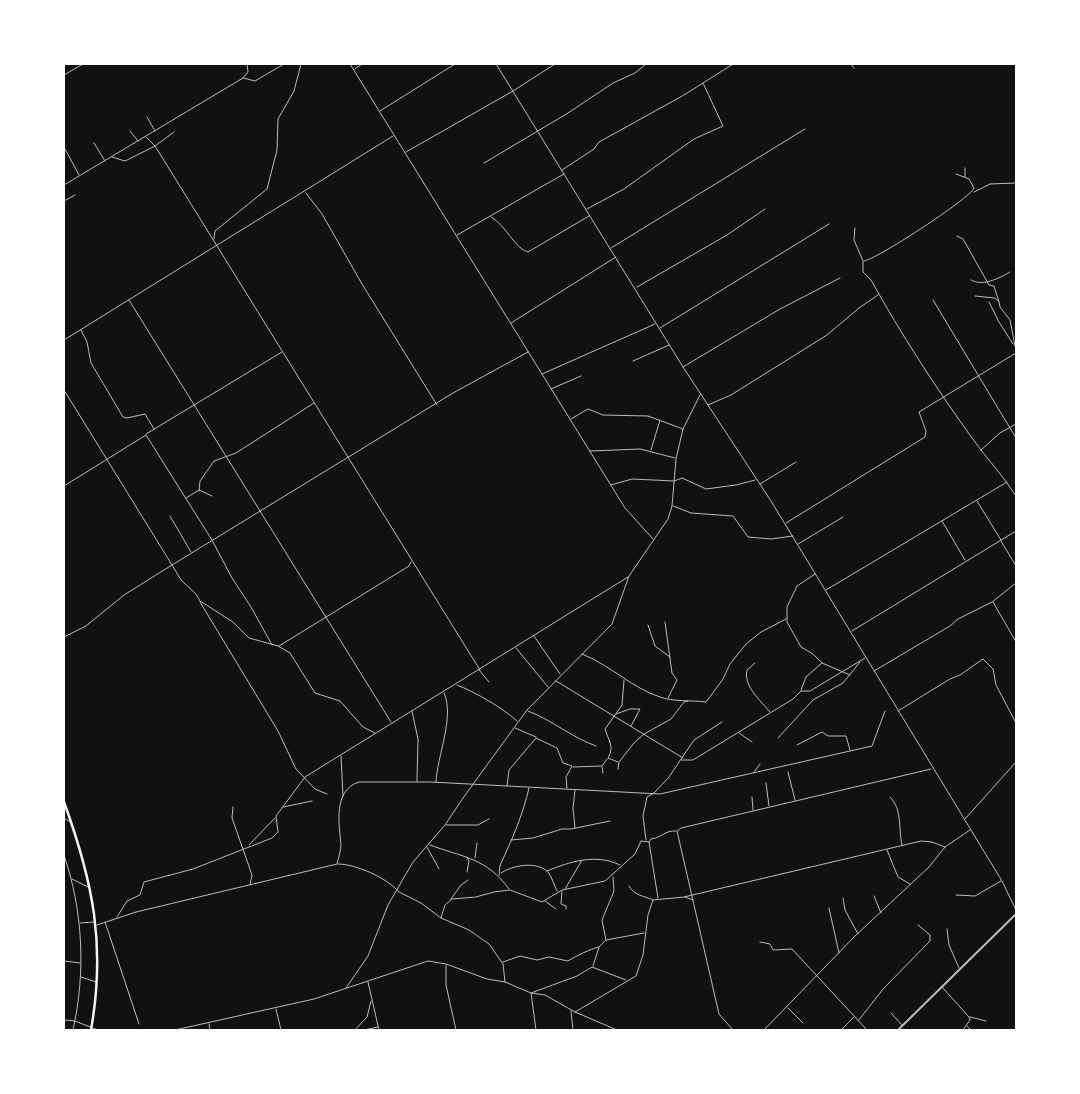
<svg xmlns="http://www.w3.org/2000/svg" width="1080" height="1094" viewBox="0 0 1080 1094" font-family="Helvetica,sans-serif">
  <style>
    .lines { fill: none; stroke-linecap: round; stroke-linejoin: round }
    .minor { stroke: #bcbcbc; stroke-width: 1 }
    .tertiary { stroke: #bcbcbc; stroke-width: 2 }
    .trunk { stroke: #f5f5f5; stroke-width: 2.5 }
  </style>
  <rect width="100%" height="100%" fill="#111"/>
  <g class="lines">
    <path class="minor" d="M350 64 625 508 653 539
      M496 64 683 367 771 501 1002 881 1016 910
      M851 64 854 68
      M355 69 362 64
      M64 75 83 64
      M243 78 255 81 284 64
      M380 111 455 64
      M147 117 155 131
      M130 131 138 141
      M146 137 155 146 480 670
      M94 143 105 161
      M65 149 79 175
      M406 152 513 91 555 64
      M112 157 125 161 155 146 174 132
      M484 163 568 113 613 83 635 73 646 64
      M965 168V177
      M562 170 594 149 599 142 684 95 733 64
      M64 185 243 78 248 72 247 64
      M974 192 990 184 1016 183
      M306 193 322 214 362 284 437 405
      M64 201 75 195
      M587 209 624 189 694 139 723 126 703 83
      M491 217C507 226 514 248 528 252L589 216
      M855 228 854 240 863 261V272L871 280C901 334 936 388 972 438 986 458 1003 475 1016 496
      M457 235 564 174
      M957 236 963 239 989 285 994 286 999 302
      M214 239 215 231 267 189 277 150 278 119 294 91 301 64
      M611 248 805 129
      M864 261C874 261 971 198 974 188L969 179 956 174
      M971 280C982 287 1000 278 1010 272
      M637 287 727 235 765 209
      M975 296 995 298 999 302 1000 307 1010 320 1015 346
      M129 300 391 722
      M933 300 1016 438
      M989 302 999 322 1013 344
      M511 323 616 257
      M660 328 829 224
      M81 330 87 342 91 363 123 417 127 418 145 414 154 429
      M64 340 393 136
      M633 361 669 345
      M683 367 780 309 840 278
      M542 374 655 324
      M551 389 581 376
      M64 390 172 565 124 595 86 626 64 637
      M708 405 731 395 827 335 859 308 878 295
      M571 419 588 409 603 415 648 416 683 429
      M146 434 282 352
      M651 450 660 420
      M981 450 1000 433 1016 424
      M590 451 640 449 675 458
      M760 484 796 462
      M611 485 632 479 674 481 682 478 706 489 736 485 755 480
      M64 486 146 435 212 540 232 578 251 607 272 645
      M199 491 200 481 214 461 236 453 314 403
      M186 498 199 490 212 496
      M977 501 1001 540
      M673 506 691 513 733 516 748 537 771 539 793 536
      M170 516 191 552
      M942 521 965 560
      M786 523 925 437 926 431 919 412 1016 353
      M1001 541 1016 566
      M798 544 843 517
      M815 574 797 586 787 607V622L801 647 813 654 822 663 850 675
      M826 590 1007 482
      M200 602 278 731 296 769 315 789 327 794
      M993 602 1016 642
      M665 622 672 673 677 680 668 698
      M648 625 655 646 670 657
      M852 631 1016 531
      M534 636 560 674
      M279 646 409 566 411 562
      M516 648 548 687
      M582 654C610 665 632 688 660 697 673 702 692 700 706 702L723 679 730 664 746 644 761 632 786 619
      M755 663 747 670C743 686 761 701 770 712
      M479 670 489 682
      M874 671 950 626 958 619 992 602 1016 583
      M556 681 683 758
      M457 685C475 692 503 708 517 721
      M801 690 806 677 822 663
      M412 711 418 739 417 781
      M528 711C552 720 571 737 596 746
      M898 711 950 679 960 675 983 659 993 669 996 685 1016 723
      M616 714 630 709H640L631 726
      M515 728 536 737
      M375 733 363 727 340 701 315 693 290 653 278 646 249 638 233 622 200 601 196 594 181 580 172 565 453 393 528 352
      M739 733 752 742
      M778 738 813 700 843 683 860 662
      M797 745 822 732 828 736H846L850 750
      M341 756 343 796
      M682 760H693L793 699 801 691H810L865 658
      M618 762 608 758C615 746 608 740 605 729L622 705 624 680
      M573 767 602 766 607 759
      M602 767 603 773
      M618 769 619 762 634 743 644 734 671 719 684 702 688 701
      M754 772 760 764
      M788 772 795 800
      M436 782C437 756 455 717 444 693
      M766 783 769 806
      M507 786 509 770 536 738 557 748 563 763 572 766 566 777 567 788
      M575 790 573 808 575 828
      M752 797 753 810
      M890 797C903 810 898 829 902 845
      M233 807 232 818 252 875 250 885
      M283 807 312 801
      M64 818 70 822
      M965 819 1016 762
      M446 825H478L489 819
      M511 840 533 838 562 829H571L610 821
      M646 840 643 816 647 797 654 793 669 777 694 740 722 722
      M649 842 658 898
      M249 845 275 818
      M430 845C462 857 487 858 509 889
      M427 847 439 869
      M887 850 898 877 910 884
      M64 855C83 911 86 972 73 1030
      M467 857 469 861 467 872
      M475 858 477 843
      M338 864C356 864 387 878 399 892L421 903 441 918 469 930 489 944 503 964 505 982
      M547 871C569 862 596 853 620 865
      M501 873C513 865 537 861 548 872 552 877 554 885 557 891
      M499 875C500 871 499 867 501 863 512 840 523 814 529 788
      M72 879 88 887
      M629 886C633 895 644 896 653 900
      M565 889 582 860
      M562 891 561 904 566 906V909
      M956 895 975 896 1001 881
      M874 896 881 913
      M685 897 693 900
      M843 898 845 910 858 934
      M451 899 461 885 468 880
      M545 901 556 909
      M829 908 839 953
      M117 917 127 901 140 895 144 882 193 869 272 838 278 832 276 816 305 777 628 577
      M441 918 445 905 452 899 476 897 494 892 510 890 542 902 562 890 605 881 635 854 641 841 649 842 651 839C661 838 665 830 676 831
      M105 922 139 1024
      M80 923 93 922
      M97 925 136 912 337 864C338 858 341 851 341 845 339 824 333 790 359 782H431L660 794 872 746 885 711
      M947 929 949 945 959 968
      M606 940 602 920 614 891 613 877
      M760 942 770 944 773 950 792 949 867 1030
      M64 961 80 963
      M503 962 520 956 537 960 549 957 568 961C576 956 590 949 599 947
      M446 965V985L456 1030
      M593 966 599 947 606 940 644 933
      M81 977 96 982
      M368 982 379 1030
      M942 987 969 1017 970 1020 963 1030
      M346 988 368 956 388 905 413 862 445 825 463 798 527 710 612 624 629 576 668 519 672 506 676 459 683 429 700 395
      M788 1008 803 1023
      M276 1009 281 1030
      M571 1011 573 1030
      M575 1012 636 976 643 955 648 915 653 900 684 897 921 841 932 842 945 847
      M891 1013 902 1025
      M970 1017 986 1021
      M64 1020 75 1021 98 1030
      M858 1021 884 988 930 941V935L918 925
      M209 1024 210 1030
      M967 1026 971 1030
      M175 1030 314 999 428 961 446 964 487 979 505 982 531 993 545 995 575 1012 617 1030
      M355 1030 367 1017 371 1001
      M364 1030 378 1027
      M536 1030 531 993 577 976 592 967 626 980
      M733 1030 719 1014 677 831 681 828 931 769
      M764 1030 855 936 929 867 945 847 970 830
      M841 1030 854 1017
      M1015 1030 1016 1029"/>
    <path class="tertiary" d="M898 1030 1016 914"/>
    <path class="trunk" d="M64 802C93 882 106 945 91 1030"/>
  </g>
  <rect width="1080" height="1094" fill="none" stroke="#ffffff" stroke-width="130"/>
</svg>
